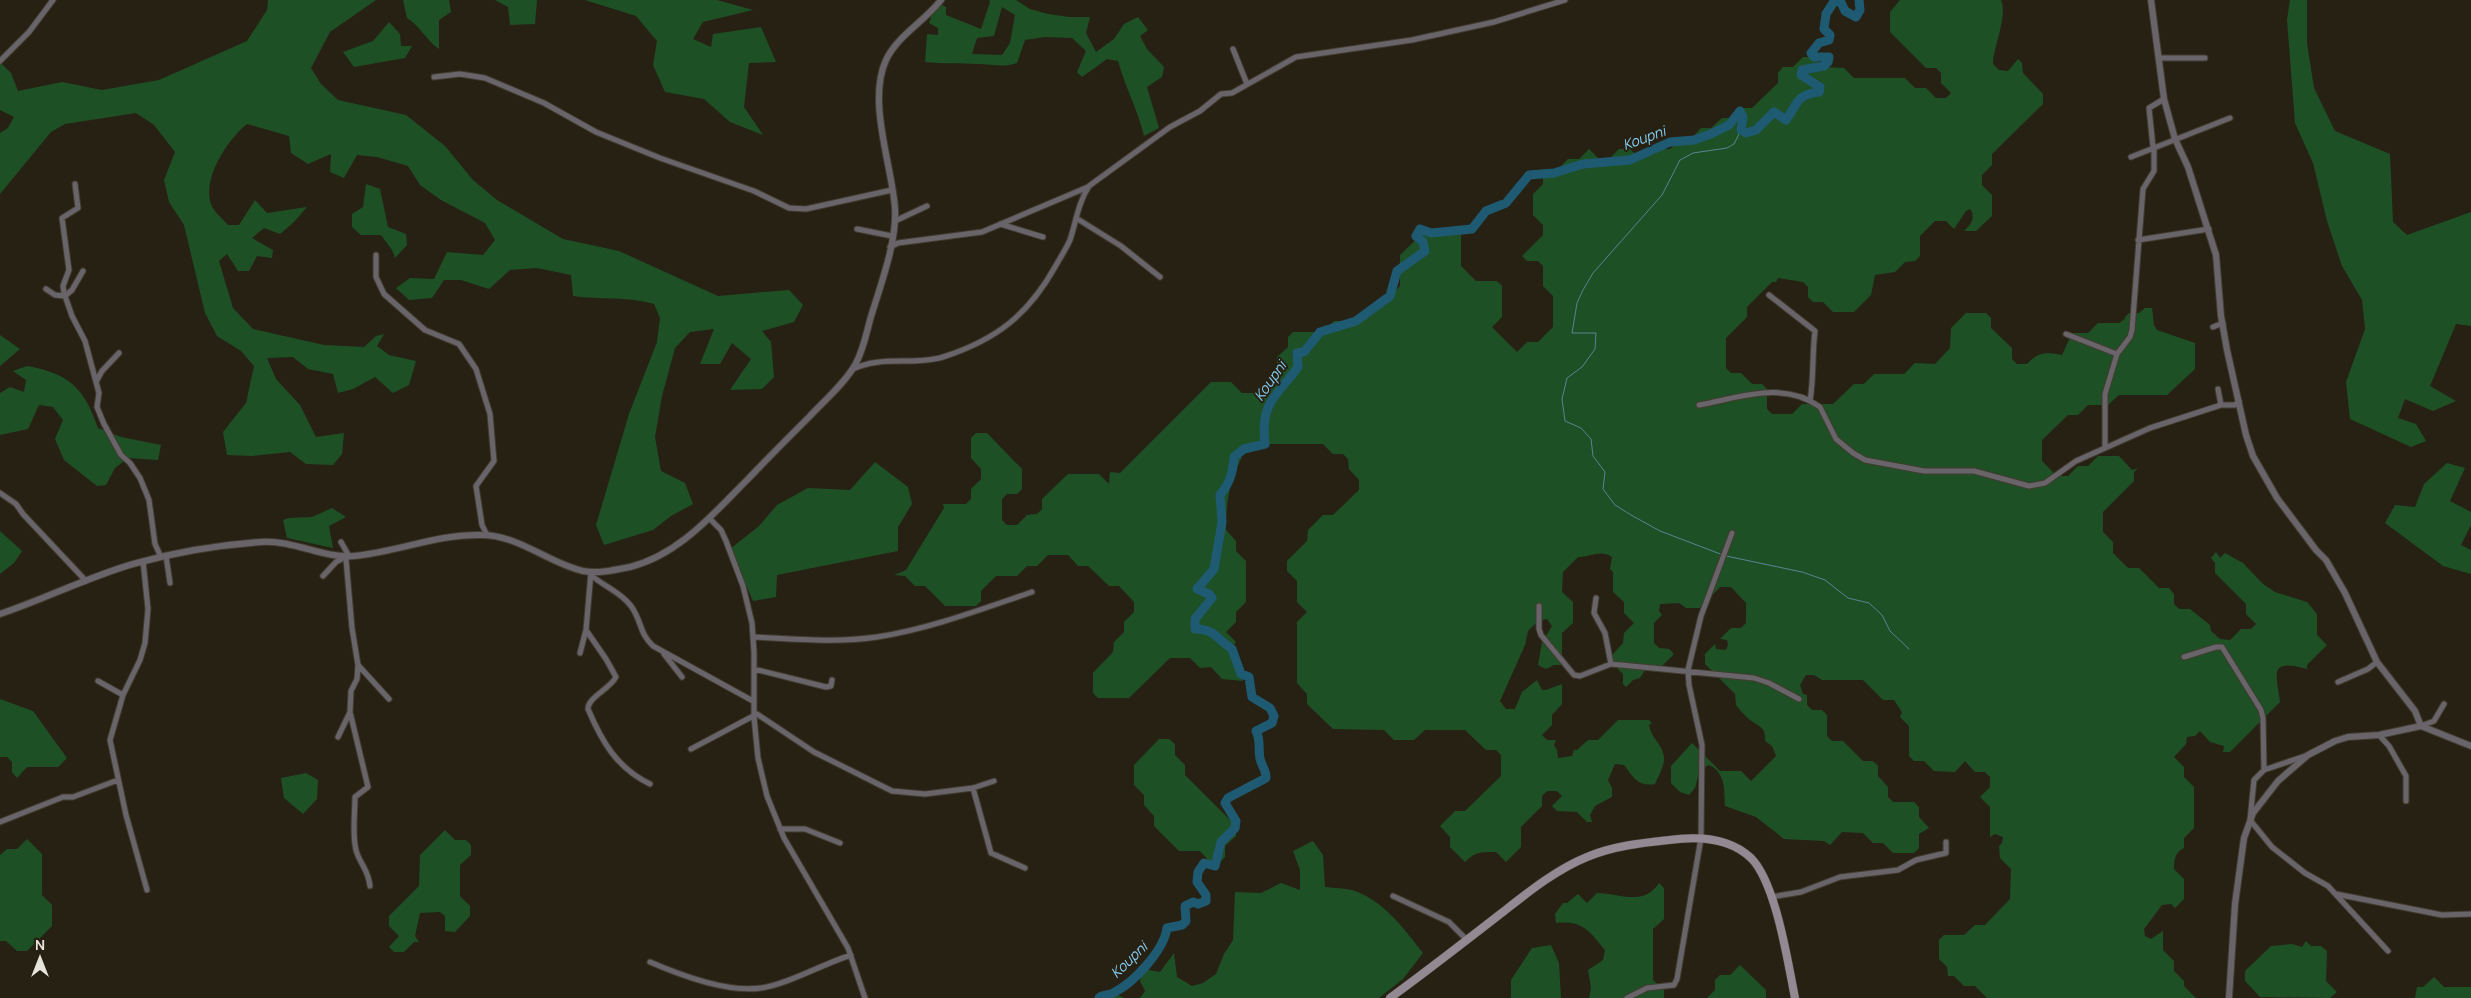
<svg xmlns="http://www.w3.org/2000/svg" width="2471" height="998" viewBox="0 0 2471 998" font-family="Manrope,sans-serif">
  <style>
    .green { fill: #1e5025; fill-rule: evenodd }
    .lines { fill: none; stroke-linecap: round; stroke-linejoin: round }
    .stream { stroke: #5b8392; stroke-width: 1 }
    .river { stroke: #1f5a73; stroke-width: 9 }
    .minor-casing { stroke: #423c30; stroke-width: 7 }
    .tertiary-casing { stroke: #423c30; stroke-width: 8 }
    .secondary-casing { stroke: #423c30; stroke-width: 9 }
    .minor { stroke: #69646a; stroke-width: 5 }
    .tertiary { stroke: #69646a; stroke-width: 6 }
    .secondary { stroke: #928993; stroke-width: 8 }
    .labels { text-anchor: middle; stroke-width: 4; stroke-linejoin: round; paint-order: stroke }
    .water-label { font-size: 14px; font-style: italic; fill: #85d0f5; stroke: #272114 }
  </style>
  <rect width="100%" height="100%" fill="#272114"/>
  <path class="green" d="M268 0H376L330 32 311 68 321 84 338 100 406 115 445 146 473 180 497 200 563 239 619 251 718 296 789 290 803 305 794 322 762 331 771 342 774 377 762 389 730 390 751 359 732 343 720 364H700L714 329 690 332 675 348 662 396 655 437 661 471 685 483 693 504 671 516 653 530 604 545 596 525 629 414 657 342 660 318 654 304C626 296 602 300 573 296L571 275 537 268 510 270 489 289 461 280H444L432 298 409 300 396 288 410 278 434 279 447 252 483 255 495 240 485 223 441 200 420 185 408 166 377 157 357 155 344 178 330 172 331 154 308 164 291 153 289 136 247 124C228 139 202 178 211 204 213 211 223 219 228 225H239L255 200 267 213 307 207 294 222 280 234 264 228 252 238 273 250 272 258 257 256 249 271H238L227 254 219 261 233 308 253 329 324 345 364 347 376 336 384 334 377 346 389 355 416 361 409 385 393 393 375 377 353 389 338 393 333 374 308 369 293 357 267 358 276 379 300 405 316 437 344 433 342 454 333 465 306 464 290 452 252 456 227 455 223 432 246 403 254 366 241 351 217 336 205 313 184 225 169 202 164 180 175 152 154 125 136 113 65 124 51 132 0 194V133L8 128 14 117 0 110V62L11 73 18 91 62 82 102 90 159 80 247 41 267 10Z
    M403 0H449L451 12 439 20V49C426 40 420 26 407 18Z
    M495 0H537L535 24 510 25 508 7Z
    M585 0H717L753 10 703 22 693 39 711 47 713 34 761 27 776 62 749 63 744 107 763 135 730 122 704 99 665 92 653 65 657 41 636 16Z
    M989 0H1016L1030 9 1048 14 1069 17H1090L1086 33 1096 52 1114 39 1124 24 1138 17 1148 30 1140 36 1147 49 1164 67 1162 77 1147 87 1159 128 1144 136C1138 110 1125 87 1118 61L1107 59 1082 77 1077 72 1086 51 1072 38 1045 37 1025 40 1017 63C1002 68 992 64 978 64 960 63 943 64 925 62L927 34 938 35V28L929 23 936 2 946 7V15L981 29 990 2ZM1002 7 1015 15 1010 43 1002 55 972 54 977 38 994 36Z
    M1900 0H2001C2008 17 1993 47 1993 64L1999 70 2008 71 2018 59 2022 63 2023 73 2043 94V104L1992 154V165L1982 175V185L1992 195V216L1976 231H1964C1971 225 1976 217 1970 209L1966 211 1954 229 1946 221H1935L1920 236V256L1915 261 1905 262 1895 272 1875 275 1871 295 1854 312H1833L1823 302H1813L1808 297V287L1803 282 1778 278 1776 282H1772L1747 307V317L1726 338V368L1731 373H1741L1752 384H1762L1767 389V409L1772 414H1792L1802 404H1833L1854 384H1864L1874 374H1904L1915 363 1935 364 1950 348 1951 328 1966 313H1986L1991 318V328L2012 348V359L2017 364H2027C2038 352 2046 352 2062 355L2072 333H2088L2098 323H2119L2126 318H2124L2129 313H2139L2145 308H2152L2154 325 2157 330 2195 343V369L2167 395H2119L2108 405H2088L2078 415H2068L2042 440V461L2057 476H2068L2078 466H2088L2098 456H2119L2132 470 2138 468 2134 472V481L2103 512V532L2113 542V553L2128 568H2139L2159 588H2169L2174 594V604L2179 609H2190L2210 625 2211 631 2220 639 2230 640 2241 629H2251L2256 624 2246 614V604L2215 573V563L2211 558 2216 552 2220 558 2225 553 2243 563 2263 584 2275 592 2307 602 2317 614V635L2327 645 2307 665V669C2267 658 2277 675 2280 702L2230 752H2223L2224 746 2210 742 2200 731 2195 736 2187 737 2186 744 2174 757 2184 767V777L2194 787V828L2184 838V848C2175 852 2174 860 2174 869L2184 879V899L2175 908 2171 904 2162 905 2144 929 2145 936 2151 939 2163 931V950L2174 961V971L2184 981V986L2196 998H1987L1975 986H1964L1954 976H1948L1947 967 1939 959V940L1944 935H1964L1975 925H1985L2010 899 2011 869 2000 858 1999 846 2002 843 2003 837 1995 834 1990 837V807L1980 797 1990 787V777L1985 772H1975L1965 761 1955 772 1934 771 1924 761H1914L1909 756V726L1900 717 1902 712 1894 700H1883L1863 680H1822L1814 675H1806L1800 685 1803 694 1807 695V705L1812 710H1822L1827 715V736L1832 741H1843L1863 761H1873L1878 766V776L1888 787V797L1893 802H1914L1919 807V817L1929 828 1919 834V848L1914 853H1893L1883 843H1873L1863 833 1842 832 1830 845 1824 841 1784 839 1756 817 1725 806C1724 789 1726 773 1709 765L1700 769 1695 788 1689 795 1680 792 1671 783V766L1692 743 1720 771H1741L1751 781 1776 756 1772 746 1765 741C1766 727 1760 727 1750 720 1745 716 1740 710 1736 705L1735 694 1705 664V654L1715 644 1716 649 1726 650 1728 645 1727 640 1720 639 1731 628H1741L1746 623V603L1731 587H1720L1700 608H1686L1679 603 1660 604 1659 611 1662 615 1654 623V643L1659 648 1669 649 1674 654 1656 672 1645 670 1640 678 1633 680 1626 687 1623 684V674L1613 664V654L1623 643 1624 633 1634 623 1624 613V602L1613 592V572L1610 569 1612 557C1602 549 1589 557 1578 557L1563 572 1562 592 1573 602V623L1562 633V665H1554L1546 669 1538 665 1542 642 1552 626 1547 619 1538 621 1528 631 1525 645 1500 701 1506 709H1515L1522 692 1537 680 1542 690H1546L1562 684V704L1552 715V725L1542 735 1547 740H1556L1554 745 1557 750 1558 758 1572 756 1574 750H1577L1588 740H1598L1618 720H1649L1652 723 1649 725C1651 738 1663 745 1664 757 1665 765 1658 777 1655 784 1638 787 1633 777 1624 765L1615 764 1608 780 1612 788V797L1595 806 1590 815 1592 822H1587L1577 812 1557 811 1552 806 1562 796 1557 791H1547L1542 796V806L1521 827V847L1506 862 1496 852C1480 852 1475 852 1465 862L1450 847V837L1440 826 1455 811H1465L1501 776V755L1496 750H1486L1465 730H1425L1414 740H1394L1384 730 1333 729 1307 704V694L1297 683V622L1307 612 1297 602V581L1287 571V561L1307 541 1308 530 1323 515H1333L1359 490V480L1349 469 1348 459 1343 454H1333L1323 444H1252L1238 458 1242 457C1229 483 1226 501 1226 530L1236 541V551L1246 561V602L1236 612V622L1226 632 1236 642 1230 649 1233 651 1243 681 1222 679 1211 667 1200 668 1190 658H1170L1129 698H1098L1093 693V673L1113 652 1114 642 1124 632V622L1134 612V602L1119 586H1109L1088 566H1078L1068 555H1048L1037 566H1027L1017 576H996L981 591V601L976 606H945L925 586H915L905 576 894 575 906 570 944 508 943 504H966L971 499V489L981 479V469L971 458V438L976 433H987L1022 469V489L1017 494H1007L1002 499V520L1007 525H1017L1027 515 1037 514 1042 509V499L1068 474H1099L1109 484 1110 472 1120 473 1211 382H1231L1242 393H1262L1277 377V357L1288 347V337L1293 332H1323L1334 321H1354L1364 311H1374L1400 286V255L1426 230H1456L1461 235V266L1476 281H1497L1502 286V317L1492 327 1517 352 1527 342H1538L1553 327V296L1543 286V266L1538 261H1527L1522 256 1543 235V225L1533 215V194L1543 184V174L1548 169H1558L1568 159H1579L1589 149 1599 159H1609L1619 149H1630L1640 159 1650 149H1670L1681 139H1691L1701 128H1711L1722 118H1732L1742 108H1752L1778 83V73L1783 67H1793L1803 57H1813L1824 67 1844 68 1854 78H1905L1915 88H1926L1936 98H1946L1951 93 1941 83V73L1936 68H1926L1890 32V12Z
    M2290 0H2307V43L2314 88 2335 131 2390 154 2393 222 2407 235 2471 212V326L2456 324 2430 386 2456 401 2433 411 2405 399 2398 418 2416 424 2426 441 2411 447 2350 419 2346 382 2365 329 2362 300 2342 266 2327 221 2313 163 2295 123 2287 20Z
    M389 22 400 34 401 46H412L405 58 354 67 343 52 373 41Z
    M366 184 380 189 388 227 406 234 407 245 395 258 392 250 381 235H361L352 227V214L363 207Z
    M0 335 20 349 0 366Z
    M27 366C70 374 84 388 98 428L121 437 161 445 158 460 128 458 115 468 106 485 97 486 64 460 55 439 63 420 53 407 39 405 28 429 0 435V393L10 387 24 392 26 380 13 371Z
    M875 462 908 487 912 504 898 527V551L777 575 776 597 753 601 730 549 759 526 777 505 808 488 850 490Z
    M2447 463 2465 468 2450 501 2471 512V525L2461 545 2471 550V574L2443 566 2385 523 2395 505 2415 507 2424 484Z
    M332 508 346 517 329 526 333 548 287 538 283 520 289 518 312 517Z
    M0 531 22 551 14 563 0 574Z
    M0 699 33 711 67 758 58 767H27L17 778 12 772V762L7 757H0Z
    M1159 739H1169L1175 744V755L1185 765V775L1236 826V836L1225 846V857L1220 862H1210L1200 851H1179L1154 826V816L1144 805V795L1134 785V765Z
    M306 773 318 780 317 799 303 814 284 798 281 778Z
    M445 830 455 840H466L471 845V855L460 865V896L470 906V916L455 932 445 931V916L440 912 420 913 415 936 419 942H414L404 952H394L389 947 399 936 389 926V916L419 886 420 855Z
    M27 839 42 854V895L52 905V926L27 951H17L6 941H0V855L7 849H17Z
    M1313 841 1323 855 1325 887C1334 888 1346 888 1355 891 1385 902 1404 929 1423 953L1403 979 1379 998H1140L1145 991 1140 981 1143 969 1160 972 1174 953 1177 977 1192 986 1203 983 1216 974 1224 954 1233 940 1235 892 1261 893 1281 883 1300 890V870L1293 851Z
    M1659 883 1664 888V919L1653 929V980L1664 990V998H1589L1591 988 1588 970 1603 960 1605 950C1589 931 1583 920 1556 923L1555 914 1563 903H1567L1578 894 1587 903 1597 893C1618 893 1644 907 1659 883Z
    M2306 941 2311 946H2321L2327 951 2326 981 2337 992 2330 998 2260 997 2245 981V971L2271 946 2292 944 2302 947Z
    M1551 945 1559 963 1561 998H1511V980L1532 948Z
    M1740 965 1766 990V998H1707L1715 990V980L1720 975H1730Z
    M2434 977 2444 987H2471V998H2415L2417 987H2423Z
    M1110 991 1124 998H1095Z"/>
  <g class="lines">
    <path class="stream" d="M1723 555 1660 531 1631 515 1615 505 1603 489 1605 472 1593 456 1591 439 1581 428 1565 421 1562 399 1567 378 1582 367 1595 349 1596 333H1572L1577 303 1583 290 1593 273 1662 195 1680 160 1693 153 1727 148 1734 144 1741 130
      M1726 556 1802 572 1825 580 1848 598 1869 603 1882 615 1890 631 1909 649"/>
    <path class="river" d="M1099 998C1103 994 1108 996 1113 993 1134 983 1164 950 1167 928L1182 925 1186 921 1185 906 1193 902 1198 904 1206 901V895L1197 882 1198 872 1204 863 1215 866 1221 842 1235 828 1236 821 1225 803 1228 798 1266 778C1266 770 1262 766 1260 759 1258 748 1261 740 1256 731L1272 723 1274 716 1270 708 1252 697 1249 677 1241 674 1232 649C1216 639 1216 629 1195 629V619L1212 598 1209 594 1197 589 1214 569 1222 522 1220 495C1230 483 1233 472 1234 457L1244 449 1265 444C1260 402 1276 397 1298 367L1297 353 1304 352 1320 332 1356 321 1390 296 1397 271 1425 251 1423 242 1416 236 1420 229 1431 233 1472 229 1486 211 1506 203 1529 175 1554 173 1583 164 1630 160 1670 142 1694 140 1711 134 1729 125 1740 111 1743 117 1741 130 1746 133 1756 130 1774 112 1786 120C1799 103 1795 95 1819 92L1820 87 1801 75 1802 70 1824 66 1828 62 1829 57H1814L1811 53 1819 43 1829 40 1830 35 1824 29 1826 14 1833 3 1840 0 1845 11 1856 17 1860 10 1859 0"/>
    <g class="minor-casing">
      <path id="minor" d="M1233 49 1247 84
        M2160 58H2205
        M0 61 29 32 53 0
        M434 77 460 74 485 78 544 103 596 132 660 158 754 191 789 208 806 209 892 190
        M2153 147 2149 108 2164 99
        M2131 157 2230 118
        M75 184 78 208 62 218 69 270 63 286 64 293 72 316 85 341 99 393 97 407 104 424 121 455 130 463 140 478 149 500 155 544 161 557
        M1076 218 1121 246 1160 277
        M895 221 927 206
        M1000 224 1043 237
        M857 229 892 236
        M2138 240 2209 229
        M890 247 898 243 982 232 1088 187
        M376 255V277L384 294 425 330 459 344 476 369 490 414 494 461 476 486 482 525 487 535
        M46 289 55 295 65 296 72 290 83 271
        M1769 295 1815 331C1812 354 1814 377 1810 401
        M2213 327 2223 323
        M2066 334 2117 354 2105 394V446
        M2117 354 2130 337 2132 330 2143 189 2154 171V150
        M853 369C881 355 914 366 943 357 996 340 1028 315 1055 267 1060 258 1066 249 1070 240 1076 222 1078 203 1089 186L1170 127 1200 111 1221 94 1232 93 1296 57 1412 40 1494 22 1565 0
        M96 382 102 371 119 353
        M2218 389 2221 405
        M1699 405C1739 398 1783 380 1820 407L1836 439 1853 453 1865 460 1924 471H1974L2029 486 2045 483 2076 461 2150 428 2221 405H2235L2239 401
        M0 493 16 504 23 514 86 581
        M709 518 721 530 726 541 743 586 752 623 754 652V717L758 758 767 796 784 838 848 948 865 998
        M341 542 349 556 346 559 352 628 358 665 357 679 351 691 350 712 368 787 355 797C355 813 352 834 356 850 360 865 368 868 370 886
        M166 556 170 583
        M143 561 148 609 145 643 140 660 123 695 110 740 126 815 147 890
        M591 575C603 586 621 592 631 606 642 621 639 633 653 646L753 701
        M323 576 336 562 345 557
        M1596 598 1594 613 1605 633 1611 664 1754 678 1769 683 1799 699
        M1539 606V629L1541 635 1574 675 1580 676 1611 664
        M586 630 606 659 616 677C610 689 588 697 588 709 602 742 617 768 650 784
        M754 637C794 639 837 643 877 637 929 629 982 609 1032 592
        M580 653 586 630 591 572
        M664 654 682 677
        M2184 657 2216 647H2222L2261 710 2263 718 2264 770
        M358 665 389 699
        M754 669 826 687 831 686 832 680
        M98 681 123 695
        M2338 682 2368 669 2377 662
        M2421 726 2434 721 2444 704
        M2379 735 2389 746 2406 776V801
        M338 737 350 712
        M691 749 757 714 814 752 892 791 925 794 973 788 994 781
        M2308 755 2264 770 2254 780 2250 820 2272 847 2305 873 2328 886 2388 951
        M973 788 991 853 1025 868
        M0 822 63 797H73L118 780
        M780 829H805L840 843
        M2336 894 2442 915 2471 914
        M1393 896 1449 922 1467 940
        M1771 897 1801 892 1840 877 1898 870 1916 860 1946 853V842
        M650 962C680 975 727 993 761 988 788 984 823 964 851 955
        M1627 998 1647 988 1674 985 1677 979 1701 838 1702 745 1689 685 1688 670 1701 616 1732 533"/>
    </g>
    <g class="tertiary-casing">
      <path id="tertiary" d="M2151 0 2164 99 2175 139 2188 167 2216 255 2221 316 2227 350 2246 435 2253 456 2277 498 2316 550 2326 560 2345 593 2377 662 2415 711 2421 726
        M0 614C45 599 88 577 133 564 175 552 218 545 261 542 295 540 324 559 354 556 397 552 437 534 481 535 519 535 548 563 583 571 598 574 615 570 630 567 679 555 714 513 748 479 768 458 789 437 810 416 825 400 844 384 855 365 863 351 866 335 870 320 880 286 897 243 895 208 892 166 867 101 886 60 897 36 925 21 941 0
        M2229 998 2235 904 2244 838 2253 813 2278 781 2308 755 2335 741 2348 737 2379 735 2421 726 2471 746"/>
    </g>
    <g class="secondary-casing">
      <path id="secondary" d="M1390 998C1427 971 1463 943 1499 915 1526 894 1555 870 1587 857 1613 846 1641 843 1669 840 1697 836 1729 837 1751 858 1776 883 1788 963 1795 998"/>
    </g>
    <use href="#minor" class="minor"/>
    <use href="#tertiary" class="tertiary"/>
    <use href="#secondary" class="secondary"/>
  </g>
  <g class="labels">
    <g class="water-label">
      <text transform="translate(1644 138) rotate(-20)" y="5">Koupni</text>
      <text transform="translate(1270 381) rotate(-55)" y="5">Koupni</text>
      <text transform="translate(1129 960) rotate(-44)" y="5">Koupni</text>
    </g>
  </g>
  <g transform="translate(40 958)" stroke="#272114" stroke-width="4" paint-order="stroke">
  <path d="M0-4L9 19L0 12L-9 19Z" fill="#e7e4db"/>
  <text y="-8" font-size="14" font-weight="bold" text-anchor="middle" fill="#e7e4db">N</text>
  </g>
</svg>
